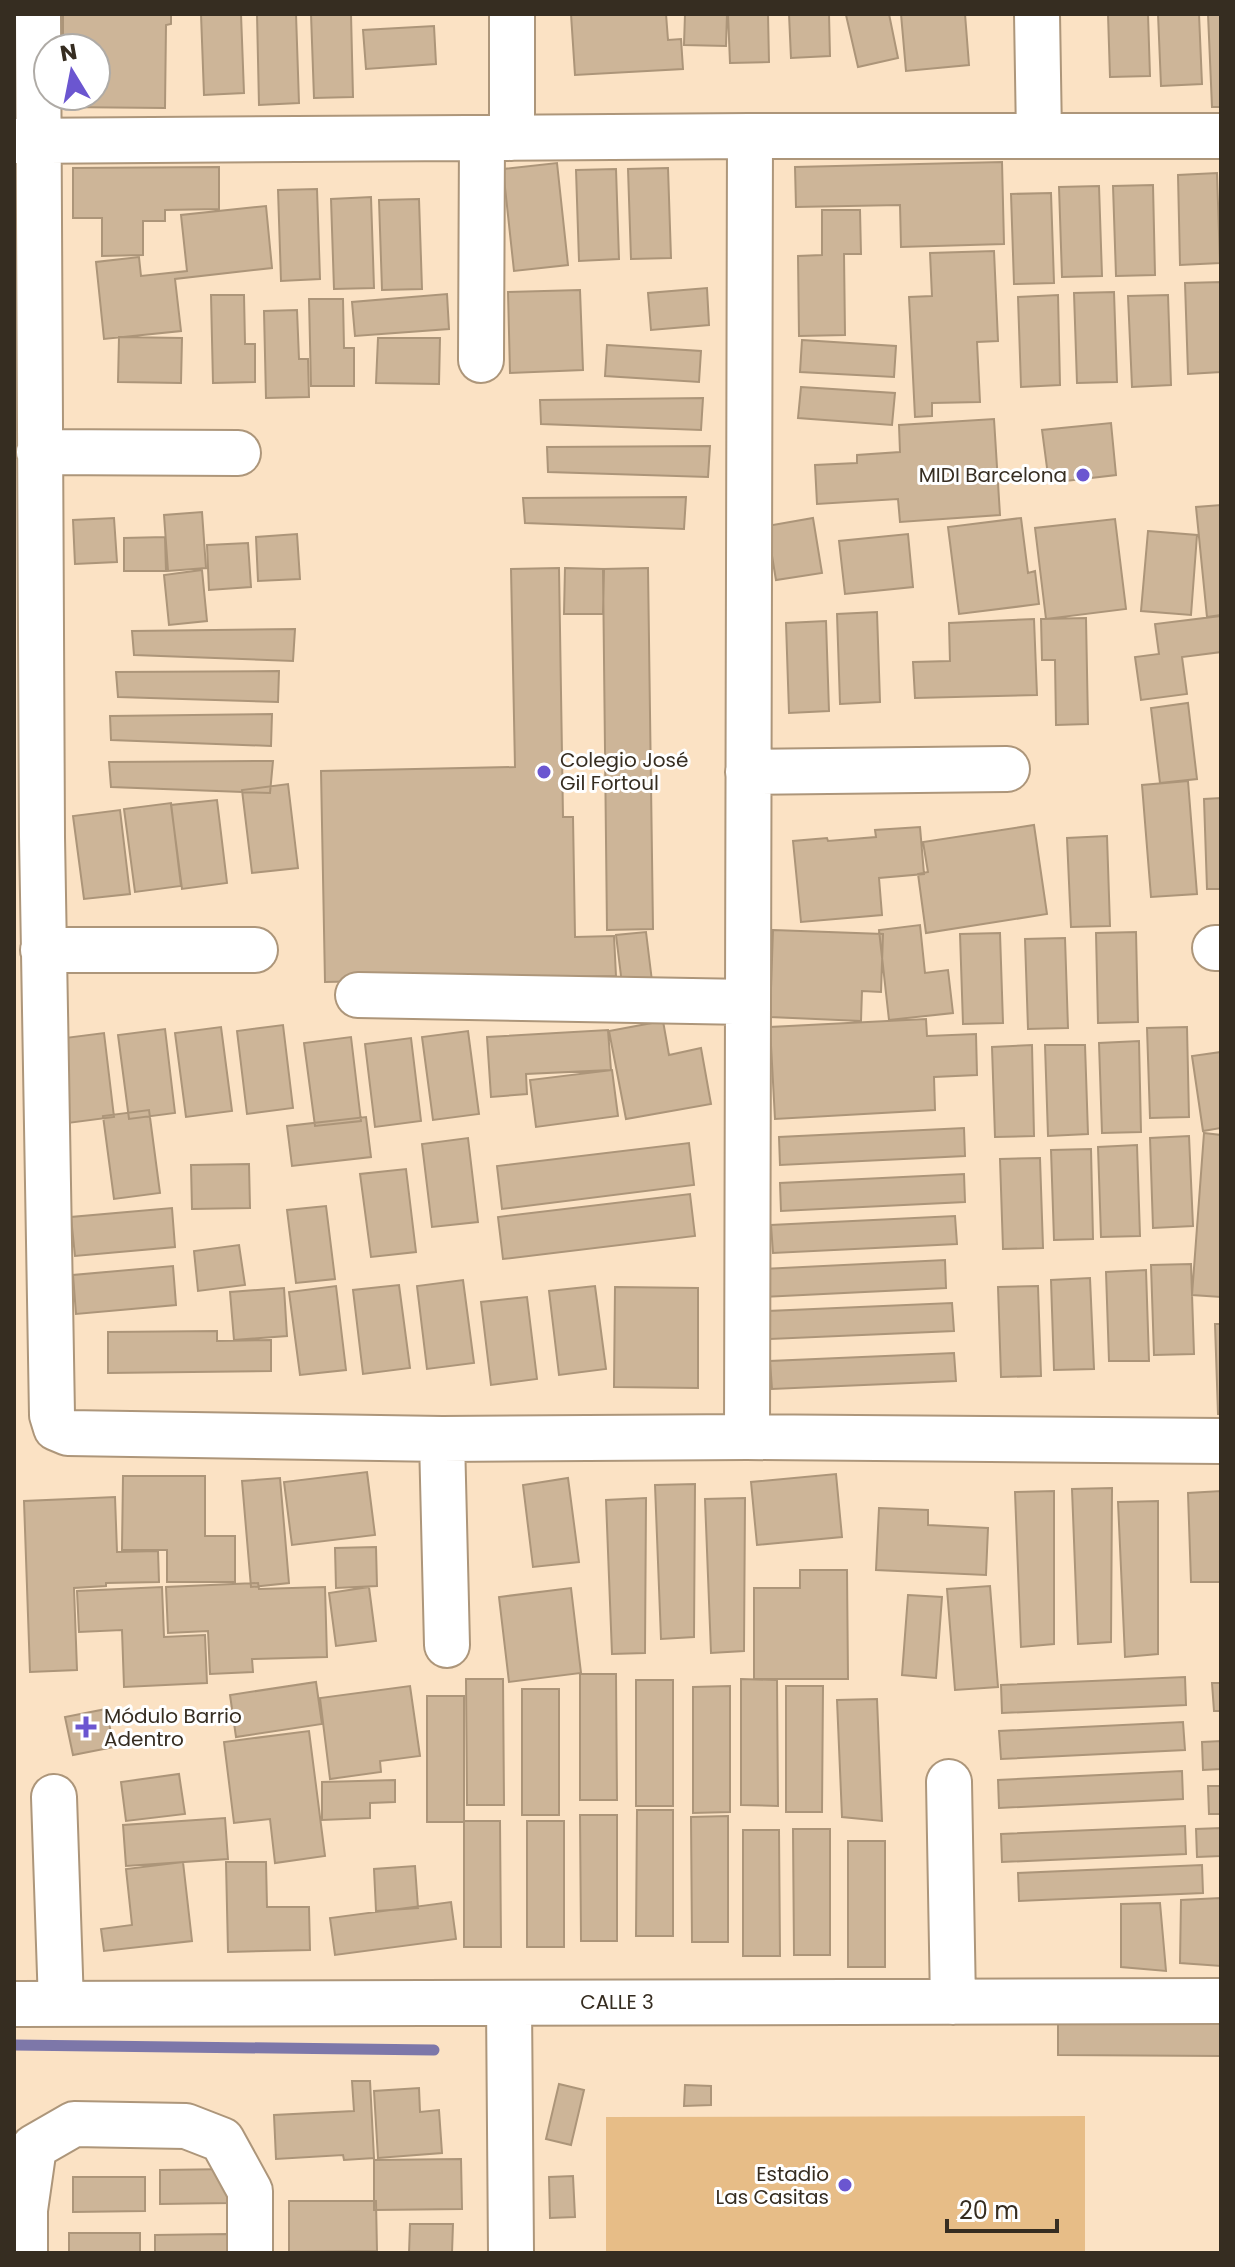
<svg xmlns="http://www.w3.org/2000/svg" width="1235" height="2267" viewBox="0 0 1235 2267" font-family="Poppins,sans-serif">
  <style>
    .green { fill: #e7bd87 }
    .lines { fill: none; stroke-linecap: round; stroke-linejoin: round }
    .stream { stroke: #7d77a9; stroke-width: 11 }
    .building { fill: #cdb598; stroke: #ac9579; stroke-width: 2 }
    .minor-casing { stroke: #ad967a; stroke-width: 48 }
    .minor { stroke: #fff; stroke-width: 44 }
    .poi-dot { fill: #6b56d0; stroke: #fff; stroke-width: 3 }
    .labels { text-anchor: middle; stroke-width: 6; stroke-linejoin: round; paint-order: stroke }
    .poi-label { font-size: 20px; fill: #362d21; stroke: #fff; text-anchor: end }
    .street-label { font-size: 20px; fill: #362d21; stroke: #fff }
  </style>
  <rect width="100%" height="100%" fill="#fbe2c4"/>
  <path class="green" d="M1085 2116V2253H606V2117Z"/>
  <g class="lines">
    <path class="stream" d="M14 2045 434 2050"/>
  </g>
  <path class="building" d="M63 14H171V24L166 25 165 108 62 107V96H96V48H63Z
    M201 14H241L244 93 204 95Z
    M257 14H296L299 103 259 105Z
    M311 14H351L353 97 314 98Z
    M571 14H666L668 40 681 39 683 69 575 75Z
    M685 14H727L726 46 684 45Z
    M728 14H768L769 62 730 63Z
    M789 14H829L830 56 791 58Z
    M851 14H889L898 58 858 67 846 15Z
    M901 14H965L969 65 906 71Z
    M1108 14H1148L1150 76 1110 77Z
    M1158 14H1199L1202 84 1161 86Z
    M1208 14H1221V107H1212Z
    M434 26 436 64 366 69 363 30Z
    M1002 162 1004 244 901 247 900 205 796 207 795 167Z
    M557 163 568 265 514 271 503 169Z
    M219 167V209L165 210V221H143V255L102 256V218H73V168Z
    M668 168 671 258 631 259 628 169Z
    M616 169 619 259 579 261 576 170Z
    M1217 173 1220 263 1180 265 1178 175Z
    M1153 185 1155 275 1116 276 1113 186Z
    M1099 186 1102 276 1062 277 1059 187Z
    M317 189 320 279 281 281 278 190Z
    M1051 193 1054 283 1014 284 1011 194Z
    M371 197 374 288 334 289 331 199Z
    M419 199 422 289 382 290 379 200Z
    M266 206 272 268 175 279 181 331 104 339 96 262 139 257 141 276 187 271 181 215Z
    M822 210H860L861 254H844L845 335 799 336 798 256 822 255Z
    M994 251 998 341 977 342 980 402 932 403V416L915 417 909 297 932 296 930 253Z
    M1221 282V372L1188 374 1185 283Z
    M707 288 709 325 651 330 648 293Z
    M580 290 583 370 510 373 508 292Z
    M1114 292 1117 382 1077 383 1074 293Z
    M447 294 449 329 355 336 352 302Z
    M211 295H244L245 344H255V382L213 383Z
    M1058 295 1060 385 1021 387 1018 297Z
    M1168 295 1171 385 1132 387 1128 296Z
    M309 299H343L344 348H354V386H311Z
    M297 310 299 359H308L309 397 266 398 264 311Z
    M119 337 182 338 181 383 118 382Z
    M378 338H440L439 384 376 383Z
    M802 340 896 346 894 377 800 372Z
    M607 345 701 351 699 382 605 376Z
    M801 387 895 393 892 425 798 418Z
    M703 398 701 430 541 424 540 400Z
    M994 419 1000 515 900 522 898 499 817 504 815 465 857 463V455L900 452 899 425Z
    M1111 423 1116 475 1049 483 1042 430Z
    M710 446 708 477 548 472 547 447Z
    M686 497 684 529 525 523 523 498Z
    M1221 505V615L1207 617 1196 507Z
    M202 512 206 568 168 571 164 515Z
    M114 518 117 562 75 564 73 520Z
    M813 518 822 573 776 580 767 526Z
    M1021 518 1028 573 1035 571 1039 604 959 614 948 527Z
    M1115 519 1126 609 1046 619 1035 528Z
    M1148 531 1197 535 1191 615 1141 611Z
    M297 534 300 579 258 581 256 537Z
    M908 534 913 587 845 594 839 541Z
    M165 537 166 571H124V538Z
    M248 543 251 587 209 590 207 545Z
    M559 568 563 817H573L575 937 614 936 616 976 325 982 321 771 515 767 511 569Z
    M565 568 604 569 603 614H564Z
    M648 568 653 929 607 930 603 569Z
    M202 570 207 621 169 625 164 575Z
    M877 612 880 702 840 704 837 614Z
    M1221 616V652L1182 657 1187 694 1141 700 1135 657 1159 654 1155 624Z
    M1086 618 1088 724 1056 725 1055 660H1042L1041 619Z
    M1034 619 1037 695 915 698 913 662 950 661 949 623Z
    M826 621 829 711 789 713 786 623Z
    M295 629 293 661 134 655 132 631Z
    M279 671 278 702 118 697 116 672Z
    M1188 703 1197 779 1160 783 1151 708Z
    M272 714 271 746 111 740 110 716Z
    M273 761 270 793 111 787 109 762Z
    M1188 781 1197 894 1151 897 1142 785Z
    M288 784 298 868 252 873 242 790Z
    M1221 798V889H1207L1204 799Z
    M217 800 227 883 182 889 171 805Z
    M171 803 181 886 135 892 124 809Z
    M120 810 130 894 84 899 73 816Z
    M1034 825 1047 914 926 933 918 874 928 872 923 842Z
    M920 827 924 874 879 878 882 915 801 922 793 841 827 838 828 841 876 837 875 830Z
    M1107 836 1110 926 1071 927 1067 838Z
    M920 925 925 973 948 970 953 1013 889 1020 879 930Z
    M773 930 883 934 881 992 862 991 861 1021 770 1017Z
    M646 932 652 981 622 984 616 935Z
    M1136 932 1138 1022 1098 1023 1096 933Z
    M1000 933 1003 1023 963 1024 960 934Z
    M1065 938 1068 1028 1028 1029 1025 939Z
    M926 1019 927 1036 976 1034 977 1075 934 1077 935 1110 775 1119 770 1027Z
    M663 1021 669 1055 701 1048 711 1104 626 1119 609 1031Z
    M283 1025 293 1108 247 1114 237 1031Z
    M221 1027 232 1111 186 1117 175 1033Z
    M1187 1027 1189 1117 1150 1118 1147 1028Z
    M165 1029 175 1113 129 1119 118 1035Z
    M608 1030 611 1070 526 1074 527 1094 491 1097 487 1037Z
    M468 1031 479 1114 433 1120 422 1037Z
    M104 1033 114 1117 68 1123 57 1039Z
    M351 1037 361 1121 315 1126 304 1043Z
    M411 1038 421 1121 375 1127 365 1044Z
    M1139 1041 1141 1132 1102 1133 1099 1043Z
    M1032 1045 1034 1136 995 1137 992 1047Z
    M1045 1045H1085L1088 1134 1048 1136Z
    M1221 1052V1128L1203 1131 1192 1056Z
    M612 1070 618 1116 536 1127 530 1080Z
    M149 1110 160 1193 114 1199 103 1116Z
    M366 1117 371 1157 292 1166 287 1126Z
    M964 1128 965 1156 780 1165 779 1137Z
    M1204 1133 1221 1135V1297L1192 1295Z
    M1189 1136 1193 1226 1153 1228 1150 1138Z
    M468 1138 478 1222 432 1227 422 1144Z
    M689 1143 694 1185 502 1209 497 1166Z
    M1137 1145 1140 1236 1101 1237 1098 1147Z
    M1091 1149 1093 1239 1054 1240 1051 1150Z
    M1040 1158 1043 1248 1003 1249 1000 1159Z
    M249 1164 250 1208 192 1209 191 1165Z
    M406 1169 416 1252 371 1257 360 1174Z
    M964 1174 965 1202 781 1211 780 1183Z
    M690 1194 695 1236 503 1259 498 1217Z
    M326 1206 335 1279 296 1283 287 1210Z
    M172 1208 175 1247 75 1256 71 1217Z
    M955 1216 957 1244 773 1253 771 1225Z
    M239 1245 245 1285 198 1291 194 1251Z
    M945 1260 946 1288 762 1297 761 1269Z
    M1191 1264 1194 1354 1154 1355 1151 1265Z
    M173 1266 176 1305 76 1314 73 1275Z
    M1146 1270 1149 1361H1109L1106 1272Z
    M1090 1278 1094 1369 1054 1370 1051 1280Z
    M463 1280 474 1363 427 1369 417 1286Z
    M399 1285 410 1368 363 1374 353 1290Z
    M336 1286 346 1370 300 1375 289 1292Z
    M595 1286 606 1369 559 1375 549 1291Z
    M1038 1286 1041 1376 1001 1377 998 1287Z
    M615 1287 698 1288V1388L614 1387Z
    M284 1288 287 1336 234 1340 230 1292Z
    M527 1297 537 1379 491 1385 481 1302Z
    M952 1303 954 1331 770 1339 768 1311Z
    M1215 1324H1221V1414H1218Z
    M217 1331V1341L271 1340V1371L108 1373V1332Z
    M954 1353 956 1381 772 1389 770 1361Z
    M367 1472 375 1535 292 1545 284 1482Z
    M836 1474 842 1537 757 1545 751 1482Z
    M123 1476H205V1536H235V1582H167V1550H122Z
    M280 1478 289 1583 251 1587 242 1481Z
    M568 1478 579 1562 533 1567 523 1485Z
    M695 1484 694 1637 661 1639 655 1485Z
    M1112 1488 1111 1642 1078 1644 1072 1489Z
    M1054 1491V1644L1021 1647 1015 1492Z
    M1221 1491V1582H1191L1188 1493Z
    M115 1497 117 1552 158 1551 159 1582 106 1583V1586L74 1588 77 1670 30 1672 24 1501Z
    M646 1498 645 1653 612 1654 606 1500Z
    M745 1498 744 1651 711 1653 705 1499Z
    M1158 1501V1654L1125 1657 1118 1502Z
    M879 1508 928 1510V1525L988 1528 986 1575 876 1570Z
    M376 1547 377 1586 336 1588 335 1548Z
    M800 1570H847L848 1679H754V1588H800Z
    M258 1583 259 1589 325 1587 327 1657 252 1659 253 1672 210 1674 208 1631 168 1633 166 1587Z
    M990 1586 998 1687 955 1690 947 1589Z
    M162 1587 164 1637 205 1635 207 1683 124 1687 122 1630 79 1632 77 1591Z
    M369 1587 376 1641 336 1646 329 1593Z
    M571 1588 581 1673 509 1682 499 1597Z
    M908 1595 942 1597 936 1678 902 1675Z
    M580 1674H616L617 1800H580Z
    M1185 1677 1186 1705 1002 1713 1001 1685Z
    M466 1679H503L504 1805H467Z
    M741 1679 777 1680 778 1806 741 1805Z
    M636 1680H673V1806H636Z
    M316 1682 322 1724 236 1737 230 1695Z
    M1212 1683H1221V1711H1214Z
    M410 1686 420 1756 380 1761 381 1772 330 1779 320 1698Z
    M730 1686V1812L693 1813V1687Z
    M786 1686H823L822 1812H786Z
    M522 1689H559V1815H522Z
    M427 1696H464V1822H427Z
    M877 1699 882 1821 842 1817 837 1700Z
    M106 1709 114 1747 73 1755 65 1717Z
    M1183 1722 1185 1750 1001 1759 999 1731Z
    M309 1731 325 1856 275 1863 270 1819 234 1823 224 1742Z
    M1221 1741V1769L1203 1770 1202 1742Z
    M1182 1771 1183 1799 999 1808 998 1780Z
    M179 1774 185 1814 126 1821 121 1782Z
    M395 1780V1802L370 1803V1818L322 1820V1782Z
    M1208 1786H1221V1814H1209Z
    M637 1810H673V1936H636Z
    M580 1815H617V1941H581Z
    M728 1816V1942H692L691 1817Z
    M225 1818 228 1859 126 1866 123 1825Z
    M464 1821H500L501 1947H464Z
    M527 1821H564V1947H527Z
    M1185 1826 1186 1854 1002 1862 1001 1834Z
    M1221 1828V1856L1197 1857 1196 1829Z
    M793 1829H830V1955H794Z
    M743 1830H779L780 1956H743Z
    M848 1841H885V1967H848Z
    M183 1862 192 1941 104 1951 101 1929 132 1925 126 1869Z
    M226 1862H266L267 1907H309L310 1950 228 1952Z
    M1202 1865 1203 1893 1019 1901 1018 1873Z
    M415 1866 418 1908 376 1911 374 1869Z
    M1220 1898 1221 1966 1180 1963 1181 1900Z
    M451 1902 456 1939 335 1955 330 1918Z
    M1160 1903 1166 1971 1121 1967V1904Z
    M1058 2023 1221 2024V2056L1058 2055Z
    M352 2081H370L374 2158 344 2160 343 2155 276 2159 274 2115 354 2111Z
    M559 2084 584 2090 571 2145 546 2139Z
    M685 2085 711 2086V2105L684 2106Z
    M419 2088 420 2112 439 2110 442 2153 378 2158 374 2091Z
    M461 2159 462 2209 374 2210V2160Z
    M232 2169V2203L160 2204V2170Z
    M573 2176 575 2217 550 2218 549 2177Z
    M73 2177H145V2211L73 2212Z
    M289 2201H376L377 2251 289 2252Z
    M410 2224H453L452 2253H409Z
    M69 2233H140V2253H69Z
    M227 2234V2253H155V2235Z"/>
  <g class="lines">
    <g class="minor-casing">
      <path id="minor" d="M38 14 42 837 52 1415 56 1428 68 1433 442 1439 747 1437 1221 1441
        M1037 14 1039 136
        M512 138V14
        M14 141 750 136H1221
        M481 360 482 138
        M39 452 238 453
        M748 772 1007 769
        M1215 948H1221
        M43 950H255
        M358 995 748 1002
        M747 1437 750 136
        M442 1439 447 1645
        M949 1782 953 2002
        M54 1797 61 2004
        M509 2003 511 2253
        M14 2004 1221 2001
        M25 2253V2210L34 2147 74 2124 186 2126 222 2140 250 2191V2253"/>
    </g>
    <use href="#minor" class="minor"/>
  </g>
  <g class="poi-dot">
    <circle cx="1083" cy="475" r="8"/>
    <circle cx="544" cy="772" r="8"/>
    <path d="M82 1715h8v8h8v8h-8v8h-8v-8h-8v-8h8z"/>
    <circle cx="845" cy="2185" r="8"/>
  </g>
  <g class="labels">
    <g class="poi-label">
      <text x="1067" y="482">MIDI Barcelona</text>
      <text x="560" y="767" text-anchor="start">Colegio José<tspan x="560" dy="23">Gil Fortoul</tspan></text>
      <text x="104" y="1723" text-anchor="start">Módulo Barrio<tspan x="104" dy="23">Adentro</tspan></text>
      <text x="829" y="2181">Estadio<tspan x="829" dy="23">Las Casitas</tspan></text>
    </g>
    <g class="street-label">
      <text x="617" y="2009">CALLE 3</text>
    </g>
  </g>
  <rect width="1235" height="2267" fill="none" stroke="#362d21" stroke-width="32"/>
  <g transform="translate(72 72) rotate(350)"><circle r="38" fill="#ffffff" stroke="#afaba6" stroke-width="2"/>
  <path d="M0-6L14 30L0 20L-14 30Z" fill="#6b56d0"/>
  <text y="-12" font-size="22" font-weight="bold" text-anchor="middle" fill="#362d21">N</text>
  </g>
  <path d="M947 2219v12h110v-12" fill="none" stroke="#362d21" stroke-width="4"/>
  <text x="959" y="2219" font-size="24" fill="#362d21" stroke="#ffffff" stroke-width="6" paint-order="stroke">20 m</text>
</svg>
